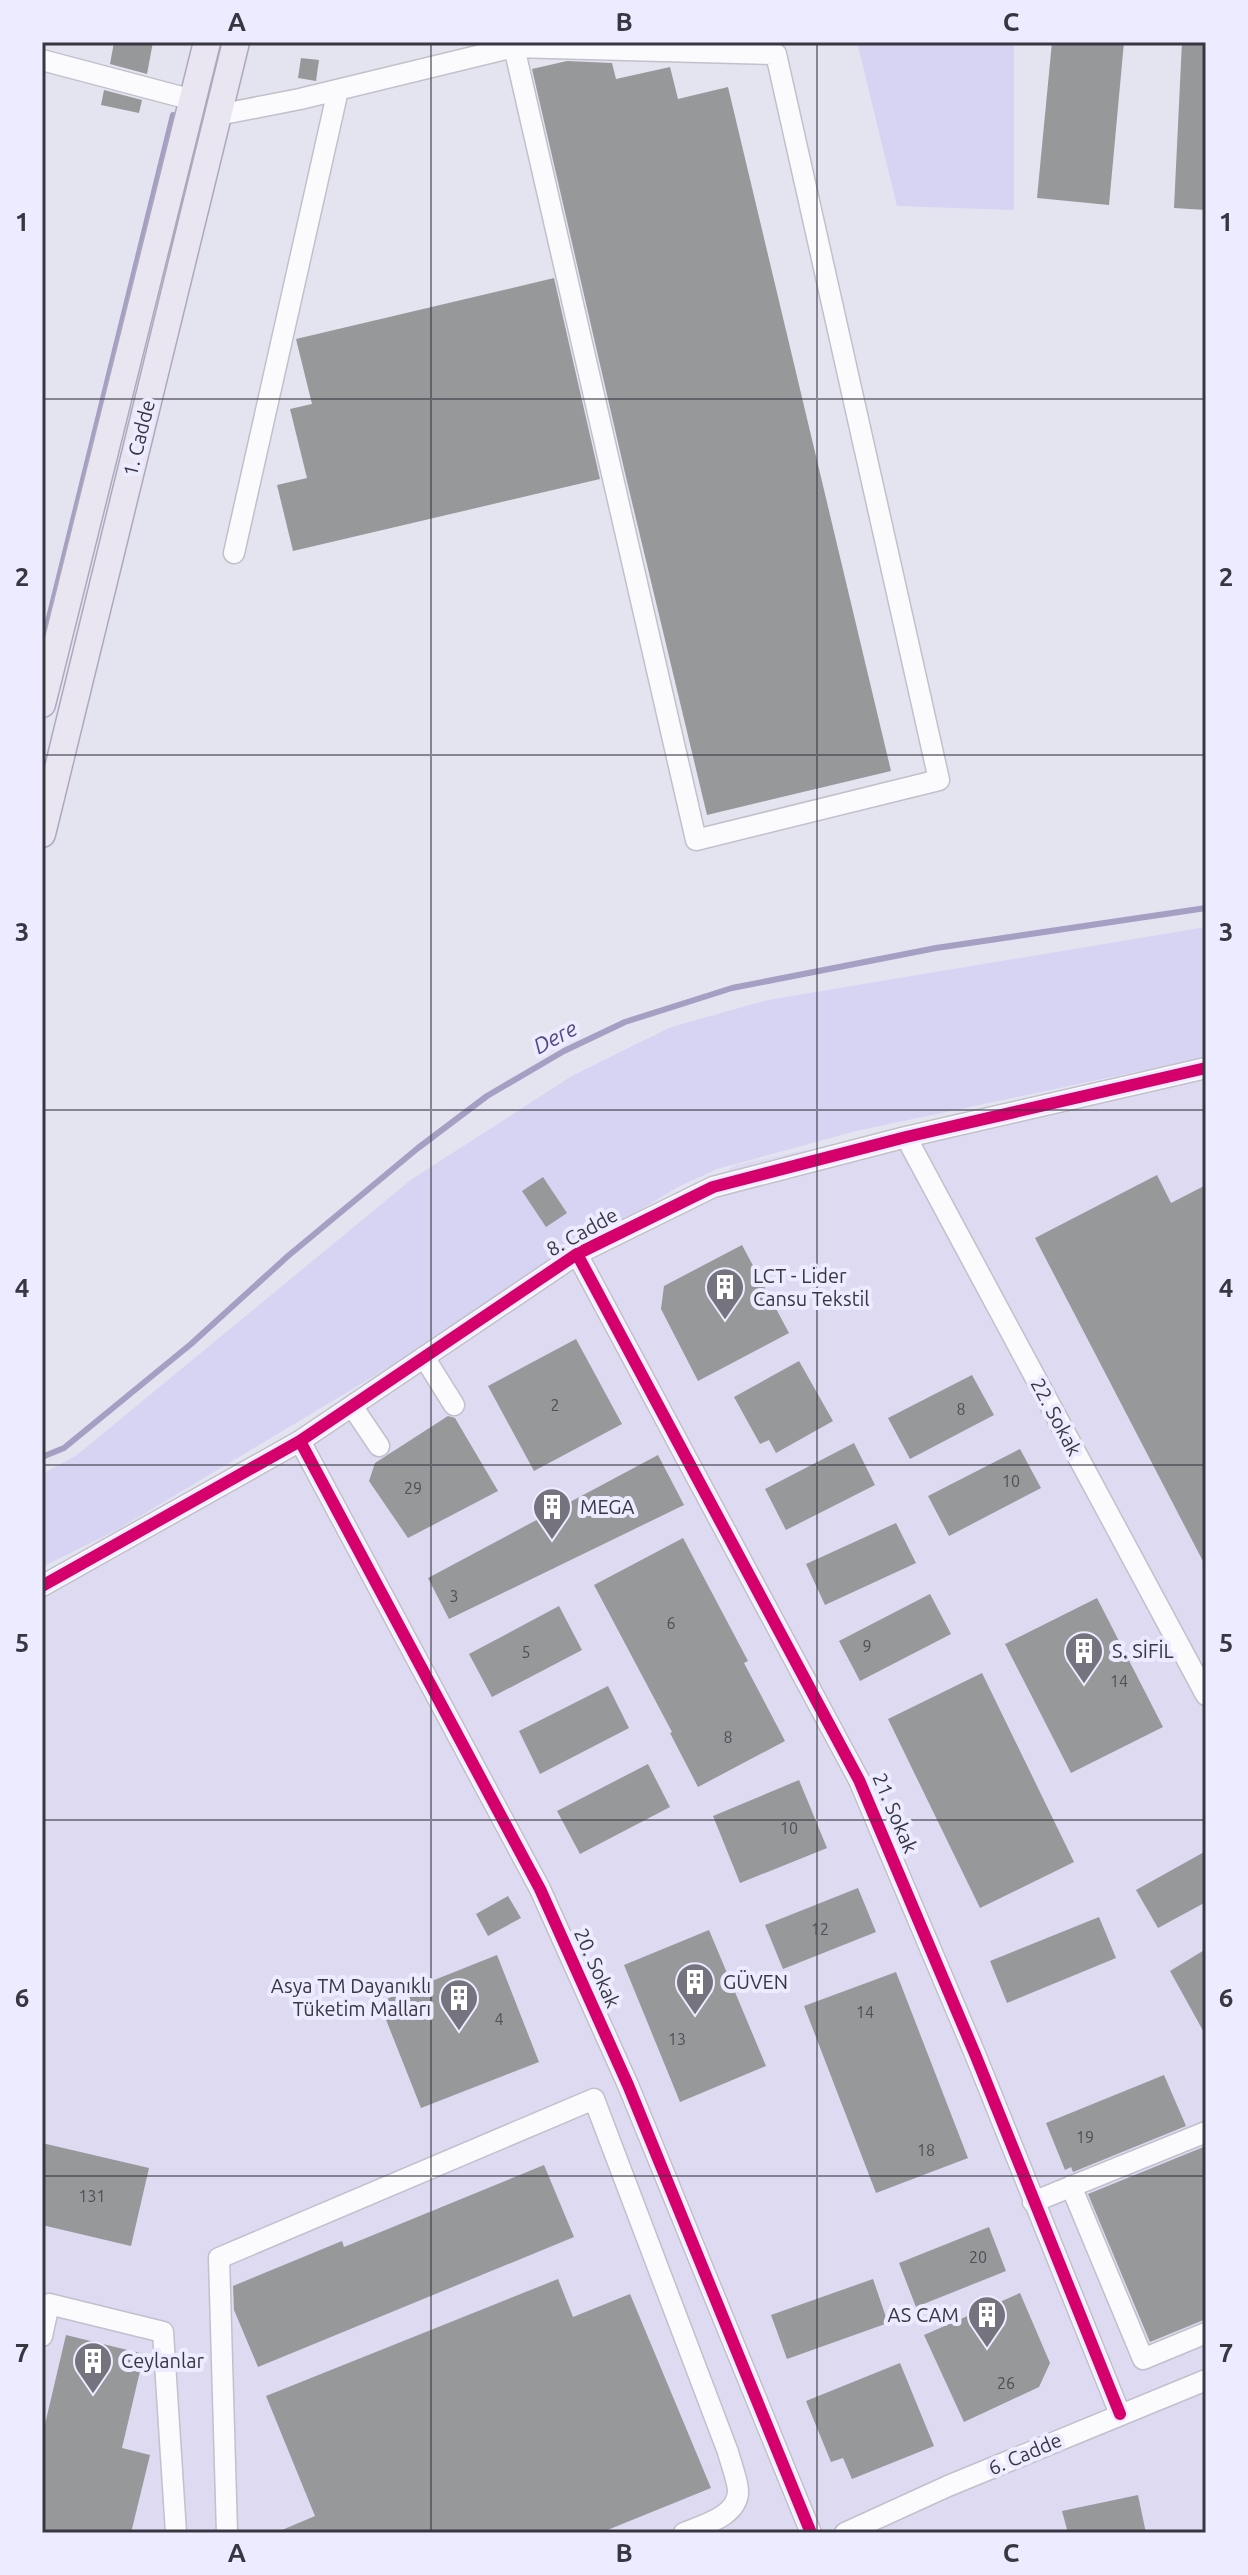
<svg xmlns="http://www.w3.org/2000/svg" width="1248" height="2575" viewBox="0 0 1248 2575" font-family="Ubuntu,sans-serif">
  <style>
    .built { fill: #dddaf2 }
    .green { fill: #d7d3f3 }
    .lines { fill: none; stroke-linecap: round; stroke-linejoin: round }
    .stream { stroke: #a59fc4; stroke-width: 6 }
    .building { fill: #96989a }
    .minor-casing { stroke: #c1c0cb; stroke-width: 23 }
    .major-casing { stroke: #ada9bd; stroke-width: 29 }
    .minor { stroke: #fbfbfd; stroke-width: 20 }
    .major { stroke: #e9e6f1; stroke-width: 26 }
    .cycleway-casing { stroke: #edebff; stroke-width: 17 }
    .cycleway { stroke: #d6006c; stroke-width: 12 }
    .grid { fill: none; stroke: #383741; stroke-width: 2; stroke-opacity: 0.55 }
    .labels { text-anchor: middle; stroke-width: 8; stroke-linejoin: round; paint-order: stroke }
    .number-label { font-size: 16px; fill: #504f57 }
    .street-label { font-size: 20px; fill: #383741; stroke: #edebff }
    .poi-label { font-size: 20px; fill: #383741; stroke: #edebff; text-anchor: start }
    .water-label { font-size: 22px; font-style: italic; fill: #544785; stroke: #edebff }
    .neatline { fill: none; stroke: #383741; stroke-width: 3 }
    .grid-label { font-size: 26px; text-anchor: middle; font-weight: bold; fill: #383741 }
  </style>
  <rect width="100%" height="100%" fill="#e4e3f0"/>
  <path class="built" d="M1206 1065V2533H42V1596L300 1429 736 1165Z"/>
  <path class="green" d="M857 42H1014V210L897 206Z
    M1206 927V1057L856 1131 717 1169 678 1187 607 1230 461 1324 117 1530 42 1567V1474L77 1455 412 1179 572 1076 671 1027 768 1000Z"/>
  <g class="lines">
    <path class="stream" d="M42 646 173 115
      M42 1457 64 1448 191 1344 288 1256 418 1148 487 1096 564 1051 625 1022 732 988 936 948 1206 908"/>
  </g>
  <path class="building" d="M114 42H153L147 74 110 64Z
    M1052 42H1124L1109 205 1037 198Z
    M1182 42H1206V210L1174 208Z
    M301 58 319 60 316 81 298 78Z
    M567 61 612 63 616 79 670 67 678 99 728 87 891 771 707 815 625 473 532 69Z
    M104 90 142 100 139 113 101 105Z
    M554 278 600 479 293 551 277 485 307 478 290 409 312 404 296 339Z
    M1157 1175 1171 1203 1206 1185V1567L1035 1238Z
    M543 1177 567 1213 546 1227 522 1191Z
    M742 1245 789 1333 698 1381 661 1309 664 1286Z
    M576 1339 622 1424 534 1471 488 1386Z
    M799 1361 833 1421 776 1453 769 1440 760 1444 734 1397Z
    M972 1375 994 1415 910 1459 888 1418Z
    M448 1416 455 1418 498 1491 408 1538 369 1481 375 1463Z
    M854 1443 875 1485 786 1530 765 1489Z
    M1020 1449 1041 1488 949 1536 928 1496Z
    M658 1455 684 1505 449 1619 428 1578Z
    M896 1523 916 1563 825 1605 806 1564Z
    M683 1538 748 1661 744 1663 785 1741 698 1787 670 1733 672 1732 594 1585Z
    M930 1594 951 1634 860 1681 839 1641Z
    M1097 1598 1163 1727 1071 1773 1005 1644Z
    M559 1606 582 1650 492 1697 469 1654Z
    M982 1673 1074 1862 980 1908 888 1719Z
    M608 1686 629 1728 540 1774 519 1731Z
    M648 1764 670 1807 580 1854 557 1811Z
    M799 1780 827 1848 740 1883 713 1816Z
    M1206 1851V1902L1158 1928 1136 1890Z
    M858 1888 876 1932 783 1969 765 1925Z
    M508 1896 521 1918 488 1936 476 1914Z
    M1099 1917 1116 1958 1007 2003 990 1961Z
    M709 1930 766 2066 680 2102 624 1965Z
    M1206 1949V2036L1170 1971Z
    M497 1955 539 2062 421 2108 379 2002Z
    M896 1972 968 2158 876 2193 804 2006Z
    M1164 2075 1186 2126 1073 2172 1071 2167 1065 2170 1046 2123Z
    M42 2143 149 2168 131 2246 42 2225Z
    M1206 2146V2319L1150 2342 1088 2194Z
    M544 2165 574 2237 258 2367 234 2310 233 2286 342 2241 344 2247Z
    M989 2227 1006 2271 916 2307 899 2263Z
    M558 2279 573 2317 630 2294 711 2488 600 2533H275L315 2516 266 2396Z
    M873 2279 888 2323 787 2359 771 2315Z
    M1020 2293 1050 2363 1039 2387 964 2422 924 2335Z
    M66 2335 144 2354 122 2448 150 2455 131 2533H42V2437Z
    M900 2363 934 2446 852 2479 843 2458 831 2462 806 2401Z
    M1138 2495 1146 2533H1068L1062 2511Z"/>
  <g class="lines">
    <g class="minor-casing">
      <path id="minor" d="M42 60 193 100
        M218 115 300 99 514 47 776 54 939 780 696 840 514 47
        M234 553 338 90
        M906 1137 1206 1695
        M577 1254 859 1780 975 2054 1120 2414
        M424 1357 454 1405
        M352 1406 379 1446
        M300 1441 540 1889 628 2085 811 2533
        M42 1586 300 1441 577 1254 713 1187 906 1137 1206 1068
        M1071 2186 1143 2359 1206 2333
        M1033 2202 1206 2132
        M42 2336 49 2304 163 2332 176 2533
        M227 2533 219 2258 594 2099 728 2452C731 2464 737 2478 738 2490 739 2516 703 2525 684 2533
        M845 2533 948 2486 1206 2380"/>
    </g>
    <g class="major-casing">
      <path id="major" d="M42 704 207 42
        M42 834 236 42"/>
    </g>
    <use href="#minor" class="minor"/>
    <use href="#major" class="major"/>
    <g class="cycleway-casing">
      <path id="cycleway" d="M577 1254 859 1780 975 2054 1120 2414
        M300 1441 540 1889 628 2085 811 2533
        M42 1586 300 1441 577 1254 713 1187 906 1137 1206 1068"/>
    </g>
    <use href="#cycleway" class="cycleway"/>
  </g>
  <path class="grid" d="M431 42V2533M817 42V2533M42 399H1206M42 755H1206M42 1110H1206M42 1465H1206M42 1820H1206M42 2176H1206"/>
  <defs>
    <g id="building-pin" transform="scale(2)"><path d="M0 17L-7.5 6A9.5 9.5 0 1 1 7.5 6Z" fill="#74737e" stroke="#edebff"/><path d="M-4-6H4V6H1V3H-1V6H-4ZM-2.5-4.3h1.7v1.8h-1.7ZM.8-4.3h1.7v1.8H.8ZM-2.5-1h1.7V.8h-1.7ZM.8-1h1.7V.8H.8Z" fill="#fff"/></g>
  </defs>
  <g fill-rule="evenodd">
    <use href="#building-pin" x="725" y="1287"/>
    <use href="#building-pin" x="552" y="1507"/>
    <use href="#building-pin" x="1084" y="1651"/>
    <use href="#building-pin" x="695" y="1982"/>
    <use href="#building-pin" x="459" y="1998"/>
    <use href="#building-pin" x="987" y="2315"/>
    <use href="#building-pin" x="93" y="2361"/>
  </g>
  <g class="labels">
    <g class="number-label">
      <text x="555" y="1411">2</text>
      <text x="961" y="1415">8</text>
      <text x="1011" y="1487">10</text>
      <text x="413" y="1494">29</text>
      <text x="454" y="1602">3</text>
      <text x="671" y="1629">6</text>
      <text x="867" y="1652">9</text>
      <text x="526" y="1658">5</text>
      <text x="1119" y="1687">14</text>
      <text x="728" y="1743">8</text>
      <text x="789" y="1834">10</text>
      <text x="820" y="1935">12</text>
      <text x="865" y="2018">14</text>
      <text x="499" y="2025">4</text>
      <text x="677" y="2045">13</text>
      <text x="1085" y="2143">19</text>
      <text x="926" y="2156">18</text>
      <text x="92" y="2202">131</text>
      <text x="978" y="2263">20</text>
      <text x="1006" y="2389">26</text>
    </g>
    <g class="street-label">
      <text transform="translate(139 438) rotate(-76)" y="7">1. Cadde</text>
      <text transform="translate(582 1232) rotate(-29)" y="7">8. Cadde</text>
      <text transform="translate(1056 1417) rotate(62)" y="7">22. Sokak</text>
      <text transform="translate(895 1813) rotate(67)" y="7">21. Sokak</text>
      <text transform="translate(597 1968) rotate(66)" y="7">20. Sokak</text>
      <text transform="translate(1025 2454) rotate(-23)" y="7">6. Cadde</text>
    </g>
    <g class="poi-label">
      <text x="753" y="1283">LCT - Lider<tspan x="753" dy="23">Cansu Tekstil</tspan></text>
      <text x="580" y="1514">MEGA</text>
      <text x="1112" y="1658">S. SİFİL</text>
      <text x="723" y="1989">GÜVEN</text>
      <text x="431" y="1993" text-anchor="end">Asya TM Dayanıklı<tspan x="431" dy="23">Tüketim Malları</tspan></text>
      <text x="959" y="2322" text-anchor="end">AS CAM</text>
      <text x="121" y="2368">Ceylanlar</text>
    </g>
    <g class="water-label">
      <text transform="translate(555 1037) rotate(-28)" y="8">Dere</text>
    </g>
  </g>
  <rect width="1248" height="2575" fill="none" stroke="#edebff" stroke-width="88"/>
  <rect x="44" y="44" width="1160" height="2487" class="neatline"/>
  <g class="grid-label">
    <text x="237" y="31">A</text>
    <text x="624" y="31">B</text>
    <text x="1011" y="31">C</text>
    <text x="22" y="231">1</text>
    <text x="1226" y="231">1</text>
    <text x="22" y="586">2</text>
    <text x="1226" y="586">2</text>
    <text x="22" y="941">3</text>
    <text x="1226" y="941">3</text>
    <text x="22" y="1297">4</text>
    <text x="1226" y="1297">4</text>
    <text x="22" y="1652">5</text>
    <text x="1226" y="1652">5</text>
    <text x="22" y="2007">6</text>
    <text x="1226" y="2007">6</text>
    <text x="22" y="2362">7</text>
    <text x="1226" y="2362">7</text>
    <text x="237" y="2562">A</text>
    <text x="624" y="2562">B</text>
    <text x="1011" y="2562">C</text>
  </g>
</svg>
